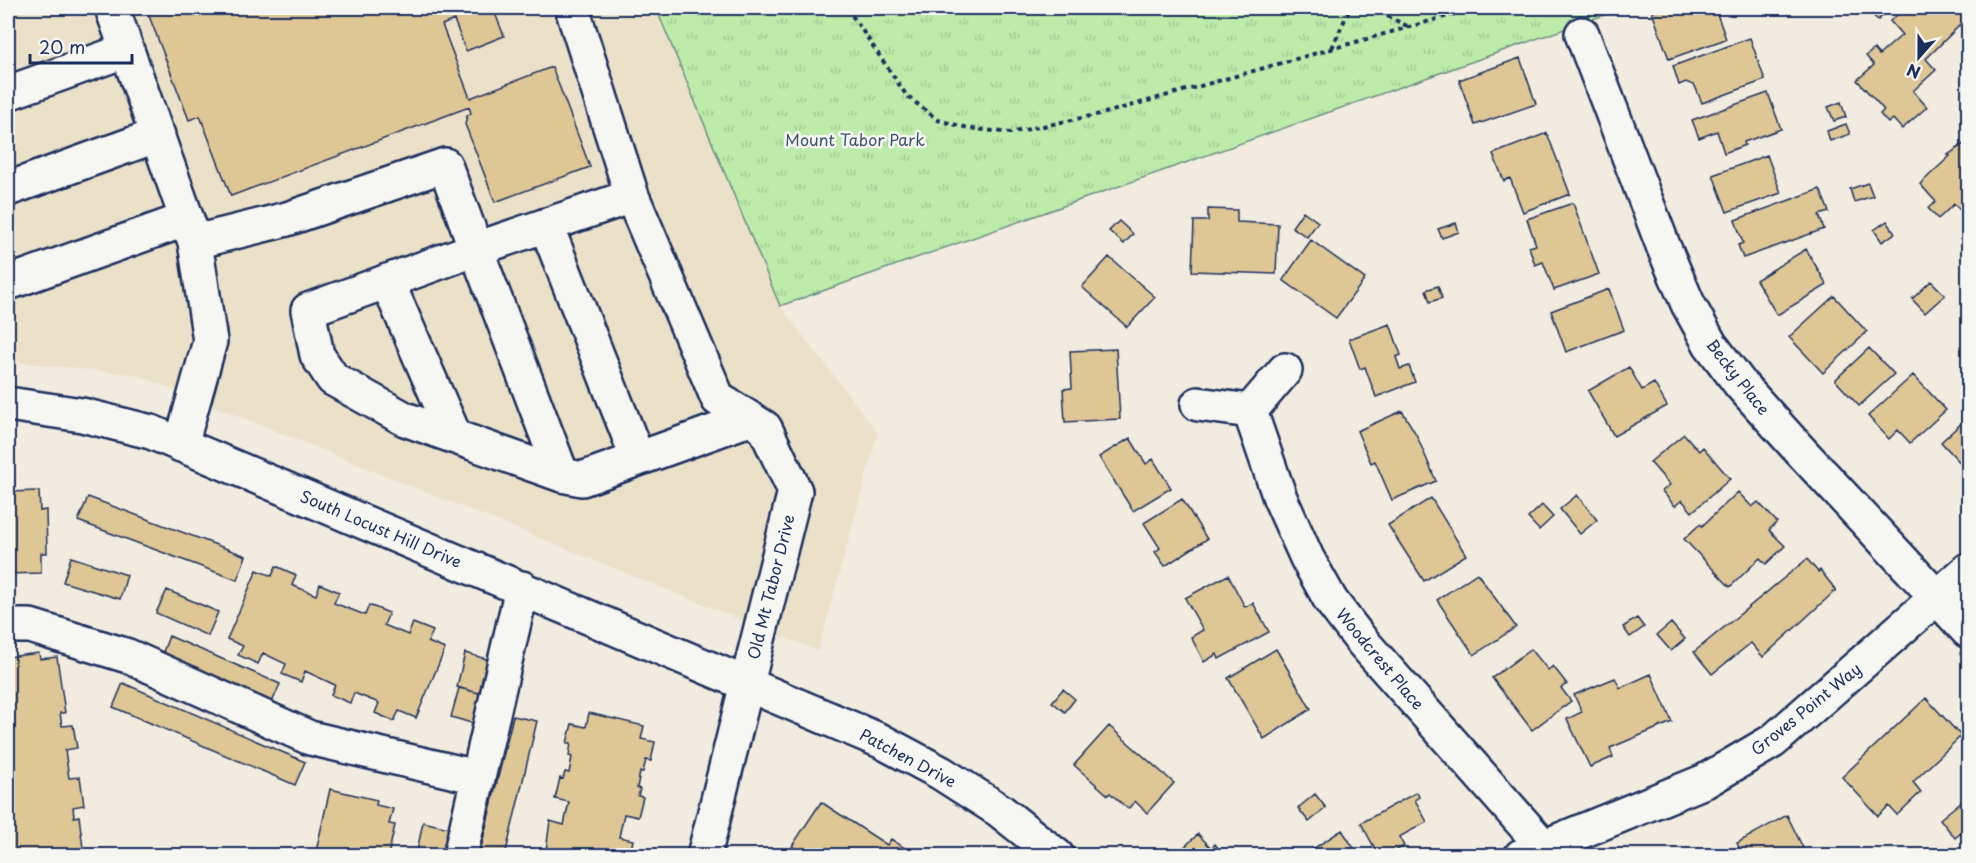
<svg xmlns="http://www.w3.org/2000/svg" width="1976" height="863" viewBox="0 0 1976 863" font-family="'Playpen Sans',sans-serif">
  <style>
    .built { fill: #ebe1c9 }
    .grass { fill: url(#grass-tufts); stroke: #6c8d84; stroke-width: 1.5 }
    .building { fill: #dec695; stroke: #1b2f5e; stroke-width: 1.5 }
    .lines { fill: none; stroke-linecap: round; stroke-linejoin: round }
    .minor-casing { stroke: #1b2f5e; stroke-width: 38 }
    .path { stroke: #1b2f5e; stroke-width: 4; stroke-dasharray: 4.5 4.5; stroke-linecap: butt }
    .minor { stroke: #f6f6f2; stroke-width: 33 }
    .labels { text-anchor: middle; stroke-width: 5; stroke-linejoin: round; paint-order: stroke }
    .park-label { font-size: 16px; fill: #3b556d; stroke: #f6f6f2 }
    .street-label { font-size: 16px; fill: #1b2f5e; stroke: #f6f6f2 }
  </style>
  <defs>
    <pattern id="grass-tufts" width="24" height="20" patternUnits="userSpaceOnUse" patternTransform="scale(1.5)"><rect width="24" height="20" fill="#bcebaa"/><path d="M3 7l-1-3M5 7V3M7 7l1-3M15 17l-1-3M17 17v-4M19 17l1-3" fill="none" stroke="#a1ca95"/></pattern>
  </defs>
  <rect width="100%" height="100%" fill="#f1ecdf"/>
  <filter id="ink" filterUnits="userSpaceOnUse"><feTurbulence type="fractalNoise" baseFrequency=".0167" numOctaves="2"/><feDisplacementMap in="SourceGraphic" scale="12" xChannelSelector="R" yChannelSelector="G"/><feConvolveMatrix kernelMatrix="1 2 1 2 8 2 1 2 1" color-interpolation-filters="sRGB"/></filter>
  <g filter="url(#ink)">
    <path class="built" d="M8 8H656L780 306 878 433 818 651 137 375 8 361Z"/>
    <path class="grass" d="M656 8H1624L780 306Z"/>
    <path class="building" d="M146 8H493L504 36 466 51 454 20 442 25 470 98 552 67 590 167 495 202 465 124 467 116 471 113 469 107 231 196 200 116 189 120Z
      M1664 8H1715L1726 39 1669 59 1652 12Z
      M1871 8H1885L1888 11 1878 20 1868 11Z
      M1905 8H1968V17L1926 59 1936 70 1913 91 1927 107 1902 129 1893 119 1888 123 1880 114 1884 110 1857 80 1874 65 1866 56 1874 49 1879 55 1902 35 1890 21Z
      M1750 38 1765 80 1702 103 1695 86 1686 82 1679 85 1673 66Z
      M1520 58 1536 104 1475 125 1459 80Z
      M1768 93 1781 129 1744 142 1745 145 1724 153 1717 131 1699 138 1692 120Z
      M1841 102 1846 117 1834 121 1828 107Z
      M1846 124 1850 134 1830 141 1827 131Z
      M1547 133 1570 194 1523 212 1510 178 1504 181 1493 154Z
      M1968 141V208L1963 213 1954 204 1938 219 1928 208 1936 202 1920 184 1950 156 1948 155Z
      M1767 155 1781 193 1727 212 1713 175Z
      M1868 183 1873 196 1854 202 1850 189Z
      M1820 189 1829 212 1819 215 1824 229 1743 258 1738 245 1743 243 1735 220Z
      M1573 203 1599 274 1554 290 1543 262 1535 265 1529 247 1536 245 1527 219Z
      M1208 209 1237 210V222L1278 224 1276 274 1192 271 1194 221H1208Z
      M1303 211 1318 222 1307 237 1292 227Z
      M1119 221 1133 234 1124 244 1109 231Z
      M1887 221 1895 233 1882 242 1874 230Z
      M1456 223 1459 232 1442 238 1438 229Z
      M1311 240 1365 279 1336 318 1283 280Z
      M1806 249 1827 285 1777 315 1756 280Z
      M1109 257 1155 297 1127 327 1082 287Z
      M1931 281 1945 295 1925 313 1912 299Z
      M1438 286 1442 298 1430 302 1426 290Z
      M1609 289 1624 330 1566 352 1551 311Z
      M1834 296 1867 332 1823 373 1789 337Z
      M1390 324 1401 355 1396 357 1400 369 1409 366 1415 382 1376 397 1365 367 1360 369 1349 339Z
      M1869 348 1894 374 1859 406 1835 380Z
      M1116 349 1120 419 1065 422 1063 389 1072 388 1070 351Z
      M1629 367 1642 390 1654 383 1667 406 1614 436 1588 391Z
      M1913 375 1946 410 1910 443 1898 430 1889 439 1868 416Z
      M1402 411 1416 434 1436 481 1392 500 1375 461 1371 463 1357 431Z
      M1968 417V471L1941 442Z
      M1684 434 1699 451 1703 447 1730 479 1692 512 1682 500 1675 506 1662 491 1670 485 1650 462Z
      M1130 438 1146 464 1153 459 1171 488 1133 511 1099 457Z
      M39 491 40 511 46 510 47 553H41V573L8 574V492Z
      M1738 492 1752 507 1758 502 1777 522 1769 530 1785 546 1766 564 1760 558 1730 587 1684 539 1700 524 1702 526Z
      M1577 495 1597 520 1580 534 1560 509Z
      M88 497 246 556 237 580 78 521Z
      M1431 498 1466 555 1424 581 1388 525Z
      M1182 499 1207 539 1165 566 1155 552 1160 548 1144 523Z
      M1542 505 1553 517 1539 530 1528 518Z
      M71 557 127 575 120 599 63 582Z
      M1807 559 1818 572 1820 570 1836 590 1763 657 1751 643 1712 674 1694 652Z
      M276 566 296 575 292 585 316 595 320 584 339 592 334 603 365 615 369 605 389 613 384 625 408 635 413 623 433 631 428 642 445 649 416 718 399 711 394 721 375 713 379 703 354 693 350 703 331 695 335 685 305 671 301 682 282 674 286 664 263 653 258 664 238 655 243 646 227 639 257 570 272 576Z
      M1477 573 1516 627 1474 655 1437 600Z
      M1228 575 1245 607 1253 603 1269 632 1219 659 1217 654 1204 662 1191 637 1203 630 1185 598Z
      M167 590 218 612 208 636 156 613Z
      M1637 618 1644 627 1630 637 1623 627Z
      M1671 623 1685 639 1671 651 1657 635Z
      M169 636 280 684 270 707 160 660Z
      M1276 649 1311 709 1264 739 1228 678Z
      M1531 649 1548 670 1553 666 1567 684 1561 688 1571 701 1532 730 1492 678Z
      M39 653 40 659 57 657 65 713H60L62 726 73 725 77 748 65 750 69 778 80 777 84 805 73 807 74 817 79 816 84 856H8V657Z
      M465 653 490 660 482 694 457 687Z
      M1651 674 1672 722 1610 748 1613 757 1590 767 1567 719 1582 712 1574 695 1615 678 1620 688Z
      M123 683 305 762 295 785 113 707Z
      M459 688 483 694 475 724 451 717Z
      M1063 689 1075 699 1065 712 1052 702Z
      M1926 698 1961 736 1913 782 1921 792 1897 815 1889 806 1878 816 1842 777Z
      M589 713 644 726 641 739 655 742 651 761 646 760 643 772H640L637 788 640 789 638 796 643 797 638 817 624 814 619 837 633 840 630 856H549L550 851H546L550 821 564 825 569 802 555 799 560 778 563 779 565 772 569 773 572 757 569 756 571 743H567L572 724 586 727Z
      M513 716 537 721 505 856H479Z
      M1109 726 1174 783 1147 813 1135 801 1128 809 1110 793 1108 795 1074 765Z
      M330 789 377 800 376 805 393 809 389 824 395 825 388 856H315Z
      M1417 792 1419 797 1415 800 1427 822 1399 837 1404 846 1387 856H1379L1361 823Z
      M1315 794 1326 808 1309 822 1298 808Z
      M1968 796V843L1961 833 1955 838 1940 819Z
      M821 802 887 845 891 839 917 856H806L792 846Z
      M1787 815 1807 856H1743L1737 843Z
      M423 822 449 828 443 856H416Z
      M1342 830 1359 856H1302Z
      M1198 834 1211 848 1215 844 1225 856H1175Z"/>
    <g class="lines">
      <g class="minor-casing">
        <path id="minor" d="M112 8 195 242 210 341 181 445
          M572 8 632 196 718 399 765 428 795 491 704 856
          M1582 34 1664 248 1688 304 1710 344 1741 385 1796 446 1968 631
          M8 93 127 50
          M8 189 158 135
          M546 225 638 459
          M195 242 287 219 445 165 476 249 632 196
          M387 281 455 437
          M8 283 187 219
          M8 404 82 415 151 432 881 741 941 773 999 810 1057 856
          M1198 404 1250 411 1285 370
          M1250 411 1280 498 1307 558 1331 601 1361 640 1543 846
          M562 475 476 249 308 310 317 355 333 379 405 419 562 475 582 479 749 419
          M8 626H30L128 656 310 738 477 777
          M460 856 522 588
          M1521 856 1705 781 1773 741 1968 570"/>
      </g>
      <path class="path" d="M847 8 907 96 938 120 968 128 1010 133 1105 113 1476 8
        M1383 8 1387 16 1407 26
        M1332 48 1350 8"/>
      <use href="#minor" class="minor"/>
    </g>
  </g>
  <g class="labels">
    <g class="park-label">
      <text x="855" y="146">Mount Tabor Park</text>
    </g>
    <g class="street-label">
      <text transform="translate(1738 377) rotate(52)" y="6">Becky Place</text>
      <text transform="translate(381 529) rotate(23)" y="6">South Locust Hill Drive</text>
      <text transform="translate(771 587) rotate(-76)" y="6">Old Mt Tabor Drive</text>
      <text transform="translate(1380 659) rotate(50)" y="6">Woodcrest Place</text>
      <text transform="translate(1806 709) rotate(-39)" y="6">Groves Point Way</text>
      <text transform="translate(908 758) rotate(28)" y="6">Patchen Drive</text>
    </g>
  </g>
  <rect width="1976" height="863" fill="none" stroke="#f6f6f2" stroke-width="30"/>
  <rect x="15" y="15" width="1946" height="833" fill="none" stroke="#1b2f5e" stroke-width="2" filter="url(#ink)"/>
  <g transform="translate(1919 57) rotate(201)" stroke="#f6f6f2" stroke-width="4.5" paint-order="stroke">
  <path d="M0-4.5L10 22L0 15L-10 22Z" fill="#1b2f5e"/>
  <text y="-9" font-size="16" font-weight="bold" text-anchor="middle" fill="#1b2f5e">N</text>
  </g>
  <path d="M30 54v9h102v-9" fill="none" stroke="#1b2f5e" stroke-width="3"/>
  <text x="39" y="54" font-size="18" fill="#1b2f5e" stroke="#f6f6f2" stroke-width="4.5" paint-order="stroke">20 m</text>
</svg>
